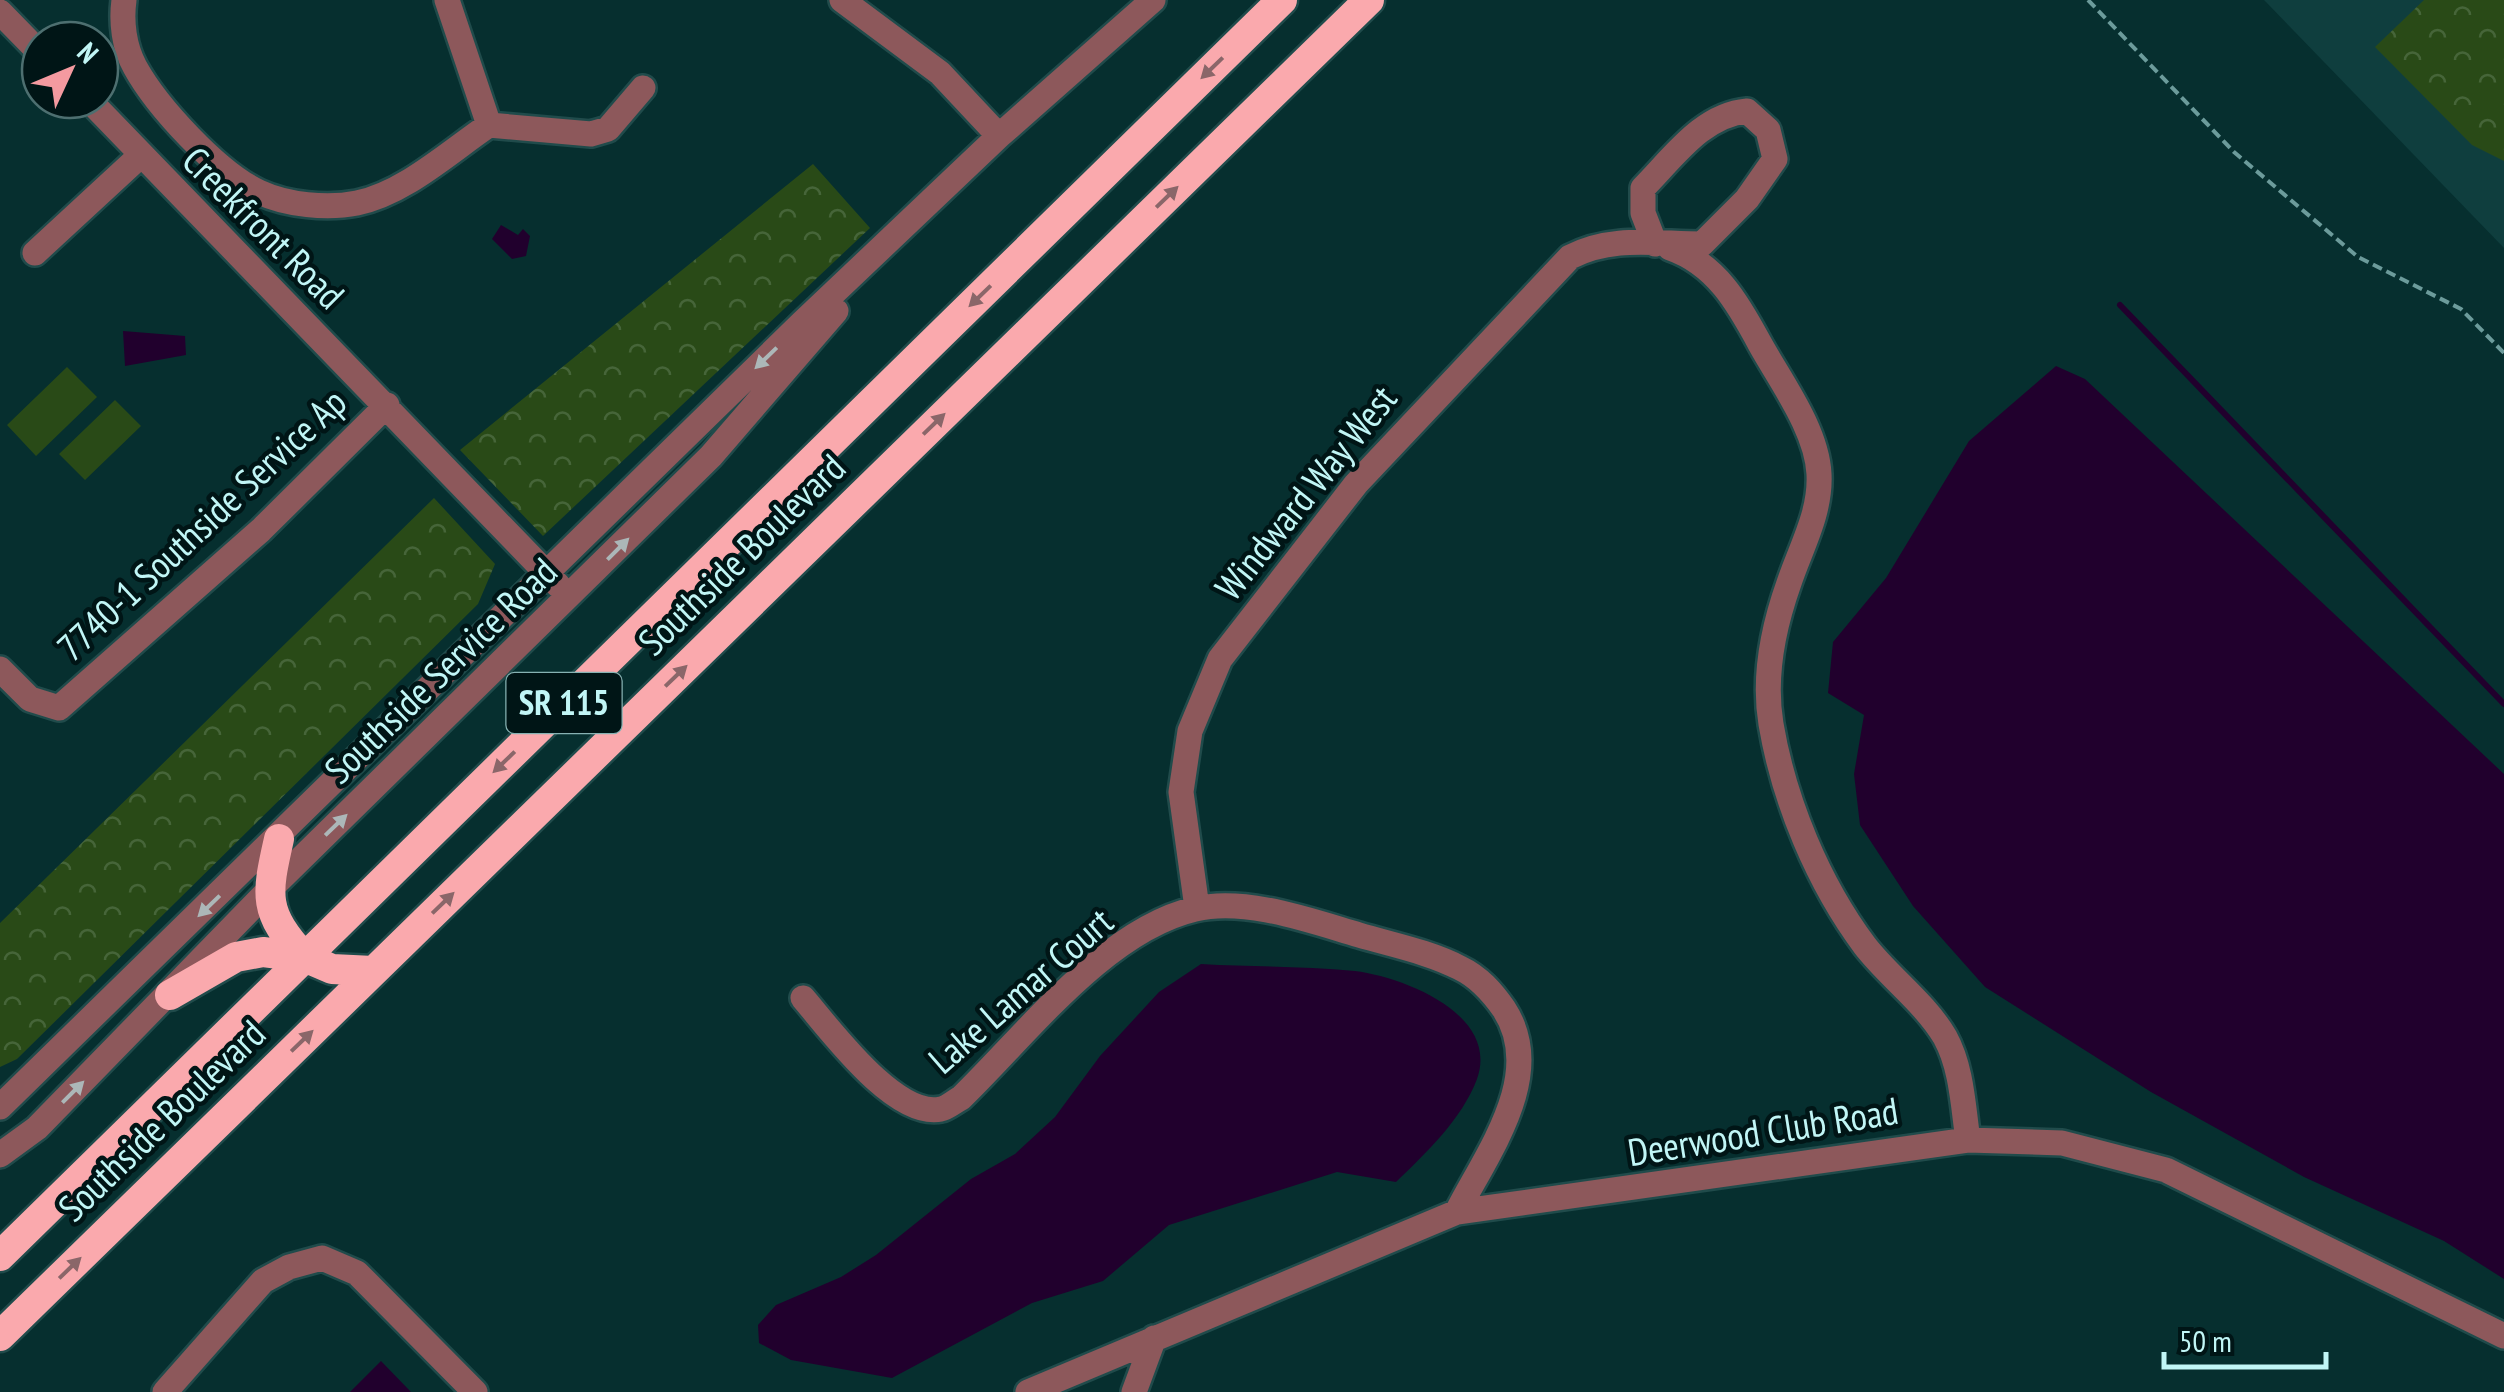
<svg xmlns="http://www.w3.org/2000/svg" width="2504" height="1392" viewBox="0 0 2504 1392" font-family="'PT Sans Narrow',sans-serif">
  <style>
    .built { fill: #0f3e3e }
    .forest { fill: url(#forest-crowns) }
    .pitch { fill: #294a17 }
    .water { fill: #21002d }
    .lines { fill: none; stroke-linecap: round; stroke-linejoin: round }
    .stream { stroke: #21002d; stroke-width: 6 }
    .minor-casing { stroke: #204b4b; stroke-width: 30 }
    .highway-casing { stroke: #204b4b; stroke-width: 35 }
    .path { stroke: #6c9b9b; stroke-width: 4; stroke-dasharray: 10 5; stroke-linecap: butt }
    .minor { stroke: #8d585b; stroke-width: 25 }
    .highway { stroke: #faa9ad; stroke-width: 30 }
    .oneway { fill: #8a6669 }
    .oneway2 { fill: #acb7b8 }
    .labels { text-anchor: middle; stroke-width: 9; stroke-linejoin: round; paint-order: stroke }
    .shield { fill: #001516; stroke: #87b2b3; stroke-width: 2.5 }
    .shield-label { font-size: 35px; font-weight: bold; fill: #c1f6f6 }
    .street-label { font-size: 38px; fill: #c1f6f6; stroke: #001516 }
  </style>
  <defs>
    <pattern id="forest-crowns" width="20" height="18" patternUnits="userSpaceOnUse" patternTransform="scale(2.5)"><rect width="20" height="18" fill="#294a17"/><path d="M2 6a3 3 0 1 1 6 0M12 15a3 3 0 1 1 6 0" fill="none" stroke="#466539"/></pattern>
  </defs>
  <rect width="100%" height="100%" fill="#062f2f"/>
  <path class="built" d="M2264 0H2504V248Z"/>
  <path class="forest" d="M2424 0H2504V161L2472 145 2375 47Z
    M813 164 870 228 543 536 460 450Z
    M434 498 495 564 478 604 17 1059 0 1067V923Z"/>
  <path class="pitch" d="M67 367 97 397 36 456 7 425Z
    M115 400 141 426 85 480 59 454Z"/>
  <path class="water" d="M501 225 518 235 523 229 530 236 526 256 512 259 492 239Z
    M123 331 185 336 186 355 125 366Z
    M2056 366 2085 379 2504 774V1279L2444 1241 2304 1177 2151 1092 1985 987 1913 906 1860 825 1854 774 1864 715 1828 693 1833 642 1886 578 1969 441Z
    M1201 964C1252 967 1304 966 1355 971 1403 977 1500 1014 1477 1079 1462 1119 1426 1153 1396 1182L1337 1172 1169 1225 1103 1281 1032 1303 892 1378 791 1360 759 1343 758 1325 776 1305 841 1277 876 1255 971 1179 1015 1154 1055 1117 1100 1056 1159 992Z
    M381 1361 411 1392H350Z"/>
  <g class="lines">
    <path class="stream" d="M2120 305 2504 704"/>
    <g class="minor-casing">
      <path id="minor" d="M124 0C121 22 124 47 135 67 157 107 218 173 259 192 287 205 327 209 357 203 405 193 449 152 489 125
        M447 0 489 125
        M842 0 940 73 999 136
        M0 12 40 53
        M89 100 558 585
        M489 125 591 134 608 129 643 88
        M1670 248C1716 264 1738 303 1760 344 1781 382 1817 430 1819 474 1821 513 1801 547 1789 583 1773 628 1763 676 1771 724 1784 801 1818 883 1865 946 1889 977 1925 1003 1945 1037 1962 1068 1963 1106 1968 1140
        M35 253 140 156
        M0 669 30 699 59 708 261 530 387 405
        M1197 908 1181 792 1190 731 1220 659 1356 484 1570 257C1612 235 1656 244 1702 244L1747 199 1775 159 1768 130 1747 111C1702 115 1673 158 1643 188V213L1655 244
        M803 998C829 1028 895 1119 941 1109 947 1108 955 1101 961 1098 1026 1035 1105 930 1195 909 1246 897 1311 921 1359 935 1393 945 1429 952 1460 968 1479 977 1492 992 1504 1009 1547 1075 1487 1153 1457 1212
        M0 1107 802 323 999 136 1153 0
        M0 1155 37 1128 266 893 711 456 836 311
        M165 1392 263 1281 289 1267 322 1258 357 1273 475 1392
        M1028 1392 1457 1212 1968 1140 2062 1143 2166 1170 2504 1336
        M1134 1392 1154 1338"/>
    </g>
    <g class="highway-casing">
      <path id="highway" d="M279 839C266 896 263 912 304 957
        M170 995 236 957 263 952 304 957 332 969 373 971
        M0 1256 1282 0
        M0 1336 1369 0"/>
    </g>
    <path class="path" d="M2088 0 2234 152 2358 257 2461 309 2504 353"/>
    <use href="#minor" class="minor"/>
    <use href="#highway" class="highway"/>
  </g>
  <defs><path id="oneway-solid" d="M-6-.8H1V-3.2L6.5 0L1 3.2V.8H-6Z" transform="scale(2.5)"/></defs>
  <g class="oneway">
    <use href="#oneway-solid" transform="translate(1212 68) rotate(136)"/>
    <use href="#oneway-solid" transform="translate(1167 197) rotate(-44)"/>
    <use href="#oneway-solid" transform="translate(980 296) rotate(136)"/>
    <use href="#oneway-solid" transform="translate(934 424) rotate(-44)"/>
    <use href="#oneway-solid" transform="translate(676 676) rotate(-44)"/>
    <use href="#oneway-solid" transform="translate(504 762) rotate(136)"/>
    <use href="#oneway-solid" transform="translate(443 903) rotate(-44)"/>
    <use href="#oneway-solid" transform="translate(302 1041) rotate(-44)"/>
    <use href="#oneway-solid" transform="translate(70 1268) rotate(-44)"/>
  </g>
  <g class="oneway2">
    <use href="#oneway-solid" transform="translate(766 358) rotate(136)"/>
    <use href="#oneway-solid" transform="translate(618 549) rotate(-45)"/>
    <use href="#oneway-solid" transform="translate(336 825) rotate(-44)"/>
    <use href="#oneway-solid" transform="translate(209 906) rotate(136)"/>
    <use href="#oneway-solid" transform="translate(73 1092) rotate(-45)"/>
  </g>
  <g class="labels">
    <rect class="shield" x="506.5" y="673" width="115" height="60" rx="8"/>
    <g class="shield-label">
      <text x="564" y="715">SR 115</text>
    </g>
    <g class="street-label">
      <text transform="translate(263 228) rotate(45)" y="13">Creekfront Road</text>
      <text transform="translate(1306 493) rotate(-51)" y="13">Windward Way West</text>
      <text transform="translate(202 525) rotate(-43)" y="13">7740-1 Southside Service Ap</text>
      <text transform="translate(742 555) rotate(-44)" y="13">Southside Boulevard</text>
      <text transform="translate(441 671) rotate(-44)" y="13">Southside Service Road</text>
      <text transform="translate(1021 991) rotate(-41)" y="13">Lake Lamar Court</text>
      <text transform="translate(162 1121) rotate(-44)" y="13">Southside Boulevard</text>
      <text transform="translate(1763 1132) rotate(-9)" y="13">Deerwood Club Road</text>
    </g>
  </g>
  <g transform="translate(70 70) rotate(46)"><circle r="48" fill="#001516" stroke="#4d6f70" stroke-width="2.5"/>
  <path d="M0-8L18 38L0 25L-18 38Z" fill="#f49aa0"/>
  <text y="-15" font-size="28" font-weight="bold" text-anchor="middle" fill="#c1f6f6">N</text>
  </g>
  <path d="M2164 1352v15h162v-15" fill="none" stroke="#c1f6f6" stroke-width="5"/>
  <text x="2179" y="1352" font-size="30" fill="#c1f6f6" stroke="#001516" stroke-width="8" paint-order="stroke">50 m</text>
</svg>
